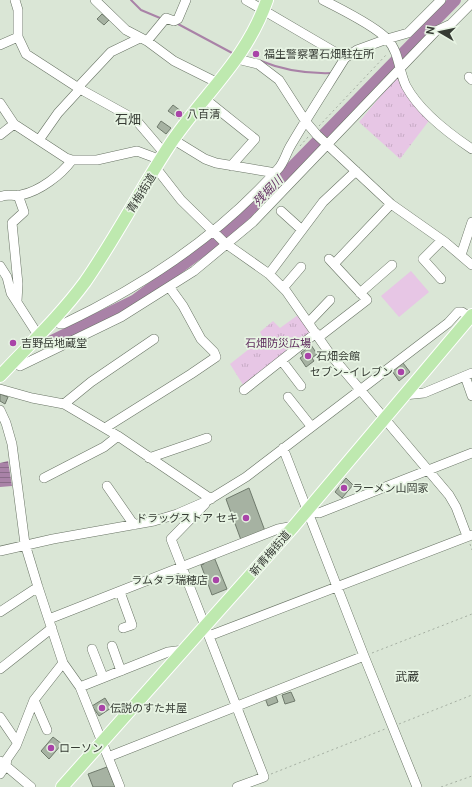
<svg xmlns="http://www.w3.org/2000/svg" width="472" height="787" viewBox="0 0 472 787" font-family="'DM Sans','Noto Sans JP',sans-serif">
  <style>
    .park { fill: url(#park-tufts) }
    .garden { fill: #e7c6e5 }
    .water { fill: url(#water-rules) }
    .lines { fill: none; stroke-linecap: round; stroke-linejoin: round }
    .stream { stroke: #a982a7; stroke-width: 2 }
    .river { stroke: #a982a7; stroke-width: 12 }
    .building { fill: #a6b2a2; stroke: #6f7a6c }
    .minor-casing { stroke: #697465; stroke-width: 10 }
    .major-casing { stroke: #fff; stroke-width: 14 }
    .path { stroke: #a5afa2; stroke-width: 1; stroke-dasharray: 2 3; stroke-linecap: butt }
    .minor { stroke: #fff; stroke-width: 9 }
    .major { stroke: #bee9af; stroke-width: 12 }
    .poi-dot { fill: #a944a8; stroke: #e7f4e3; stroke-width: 1.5 }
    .labels { text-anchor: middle; stroke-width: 3.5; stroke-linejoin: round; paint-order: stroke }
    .poi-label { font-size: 11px; fill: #363b34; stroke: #e7f4e3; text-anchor: start }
    .street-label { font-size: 11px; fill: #363b34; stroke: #e7f4e3 }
    .park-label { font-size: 11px; fill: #612e60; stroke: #e7f4e3 }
    .water-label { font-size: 12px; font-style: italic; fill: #673466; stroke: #e7f4e3 }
    .neighbourhood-label { font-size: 12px; fill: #363b34; stroke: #e7f4e3 }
    .quarter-label { font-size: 13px; fill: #363b34; stroke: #e7f4e3 }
  </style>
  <defs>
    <pattern id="park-tufts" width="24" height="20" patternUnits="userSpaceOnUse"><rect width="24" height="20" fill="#e7c6e5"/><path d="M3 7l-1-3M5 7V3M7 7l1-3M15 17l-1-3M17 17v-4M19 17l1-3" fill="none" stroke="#c7abc5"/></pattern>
    <pattern id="water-rules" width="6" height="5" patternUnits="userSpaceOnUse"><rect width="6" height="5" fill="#a982a7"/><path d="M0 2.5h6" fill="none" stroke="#8a6c89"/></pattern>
  </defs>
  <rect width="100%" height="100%" fill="#dae6d6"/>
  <path class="park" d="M398 75 431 118 400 159 359 122Z
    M298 315 314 333 245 388 230 364 263 338 260 332 273 321 280 328Z"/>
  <path class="garden" d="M411 271 429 292 399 317 381 296Z"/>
  <path class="water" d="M8 461 12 486 0 487V463Z"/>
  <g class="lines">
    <path class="stream" d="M131 0 141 10 160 18
      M178 24 234 54
      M261 61C285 71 307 74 333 73"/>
    <path class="river" d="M50 342 134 301 227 232 264 196 455 0"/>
  </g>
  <path class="building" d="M102 14 109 20 104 25 97 19Z
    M173 105 185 114 181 120 168 111Z
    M161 121 171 128 166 134 157 127Z
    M311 345 317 354 312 358 314 361 306 367 300 358 303 356 301 353Z
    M403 363 410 372 399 381 392 371Z
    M0 394 8 397 5 404 0 401Z
    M346 478 353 485 342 498 335 492Z
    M249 488 265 531 241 540 226 499Z
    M214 557 227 589 212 595 201 565 204 564 203 561Z
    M291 692 295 701 285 704 282 695Z
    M275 694 278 702 268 706 265 698Z
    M105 698 111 708 99 716 92 706Z
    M53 737 62 744 49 759 41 751Z
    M107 767 115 787H93L88 774Z"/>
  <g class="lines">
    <g class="minor-casing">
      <path id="minor" d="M15 0 18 10V37L26 54 80 89 136 120 165 154
        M95 0 126 30 147 41 174 61 218 83
        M246 0 345 58
        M323 0C339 8 378 28 388 40 399 52 399 72 406 86 420 112 448 133 472 149
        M147 41 166 18 174 21 178 19 186 0
        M0 45 18 37
        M237 59 258 64 279 80 306 122 317 135 391 204 445 242 472 265
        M469 77 472 80
        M205 99 255 139 231 166
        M0 103 14 124 66 158 72 160H97L137 151 161 160
        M0 135 14 124
        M39 140 58 113 80 89 81 84 111 52 140 38
        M174 140 205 159 216 163 270 172 273 174
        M156 168 181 200 225 243 269 274 286 291 330 354 449 495 456 507 467 536
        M0 197C7 193 14 197 21 195 40 191 61 175 72 160
        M281 211 302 230
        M461 255 472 222
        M334 264 391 204
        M0 266 7 277 11 293 38 335
        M269 274 323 202 356 171
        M441 279 423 259 442 240
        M283 288 301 267
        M360 293 392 265
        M17 301 18 284 12 223 24 212 18 195
        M54 318 60 324H63C143 286 219 236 278 169 284 163 286 153 291 145 308 116 327 87 345 58L357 50 387 39 408 33 441 0
        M309 322 330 300
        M319 337 367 300 329 259
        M14 361 20 366 121 317 194 271 253 222 436 31 451 24 472 3
        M282 361 301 386
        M465 376 472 396
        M0 389 32 398 64 404 118 436 211 499
        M244 390 316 333
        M404 395 424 393 472 373
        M288 397 311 426
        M64 404 91 382 154 339
        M0 410 6 423 12 444 25 544 38 587 63 663 80 687 120 787
        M105 428 191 374 216 357 214 352 201 339 183 306 170 288
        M283 448 364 656 417 787
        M149 458 207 438
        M44 478 104 447 118 436
        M107 486 134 525
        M205 504 171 539 264 777 237 787
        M307 510 319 513 472 453
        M0 551 53 539 154 521 177 514 207 501 246 477 448 323 458 312H462L470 317
        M120 592 132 625 123 628
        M0 612 38 587
        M49 619 278 529 294 526
        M209 636 472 535
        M112 646 121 671
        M92 649 103 677
        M0 669 52 628
        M80 687 168 652 184 650
        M34 700 47 730
        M0 717 17 742
        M108 757 364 656
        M0 761 31 787
        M0 774 6 765 7 759 16 746 34 700 63 663"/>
    </g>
    <g class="major-casing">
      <path id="major" d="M0 376C29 345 60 316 85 282 117 236 142 186 173 140 207 91 247 58 267 0
        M62 787 294 526 472 315"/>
    </g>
    <path class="path" d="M319 126 387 54
      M300 146 308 137
      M470 544 472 550
      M372 653 472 614
      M399 724 472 695
      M271 774 385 729
      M441 787 472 776"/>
    <use href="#minor" class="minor"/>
    <use href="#major" class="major"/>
  </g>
  <g class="poi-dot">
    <circle cx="256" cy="54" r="4"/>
    <circle cx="179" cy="114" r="4"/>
    <circle cx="13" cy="343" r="4"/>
    <circle cx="308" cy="356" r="4"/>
    <circle cx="401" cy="372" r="4"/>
    <circle cx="344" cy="488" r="4"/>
    <circle cx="246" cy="518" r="4"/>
    <circle cx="216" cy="580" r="4"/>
    <circle cx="102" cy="708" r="4"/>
    <circle cx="51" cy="748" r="4"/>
  </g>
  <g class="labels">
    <g class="poi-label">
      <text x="264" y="58">福生警察署石畑駐在所</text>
      <text x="187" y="118">八百清</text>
      <text x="21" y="347">吉野岳地蔵堂</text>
      <text x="316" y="360">石畑会館</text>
      <text x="393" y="376" text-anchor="end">セブン-イレブン</text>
      <text x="352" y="492">ラーメン山岡家</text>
      <text x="238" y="522" text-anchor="end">ドラッグストア セキ</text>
      <text x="208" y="584" text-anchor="end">ラムタラ瑞穂店</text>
      <text x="110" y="712">伝説のすた丼屋</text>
      <text x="59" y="752">ローソン</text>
    </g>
    <g class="street-label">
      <text transform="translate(141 193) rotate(-58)" y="4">青梅街道</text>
      <text transform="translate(270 553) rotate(-49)" y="4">新青梅街道</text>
    </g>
    <g class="park-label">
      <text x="278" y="347">石畑防災広場</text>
    </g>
    <g class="water-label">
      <text transform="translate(268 191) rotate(-46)" y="4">残堀川</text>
    </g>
    <g class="neighbourhood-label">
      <text x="407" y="681">武蔵</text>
    </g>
    <g class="quarter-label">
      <text x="128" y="124">石畑</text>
    </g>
  </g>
  <g transform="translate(440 32) rotate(279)" stroke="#e7f4e3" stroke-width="3" paint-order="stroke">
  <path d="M0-3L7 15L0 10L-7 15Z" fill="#363b34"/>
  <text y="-6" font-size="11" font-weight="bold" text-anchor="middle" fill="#363b34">N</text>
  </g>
</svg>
